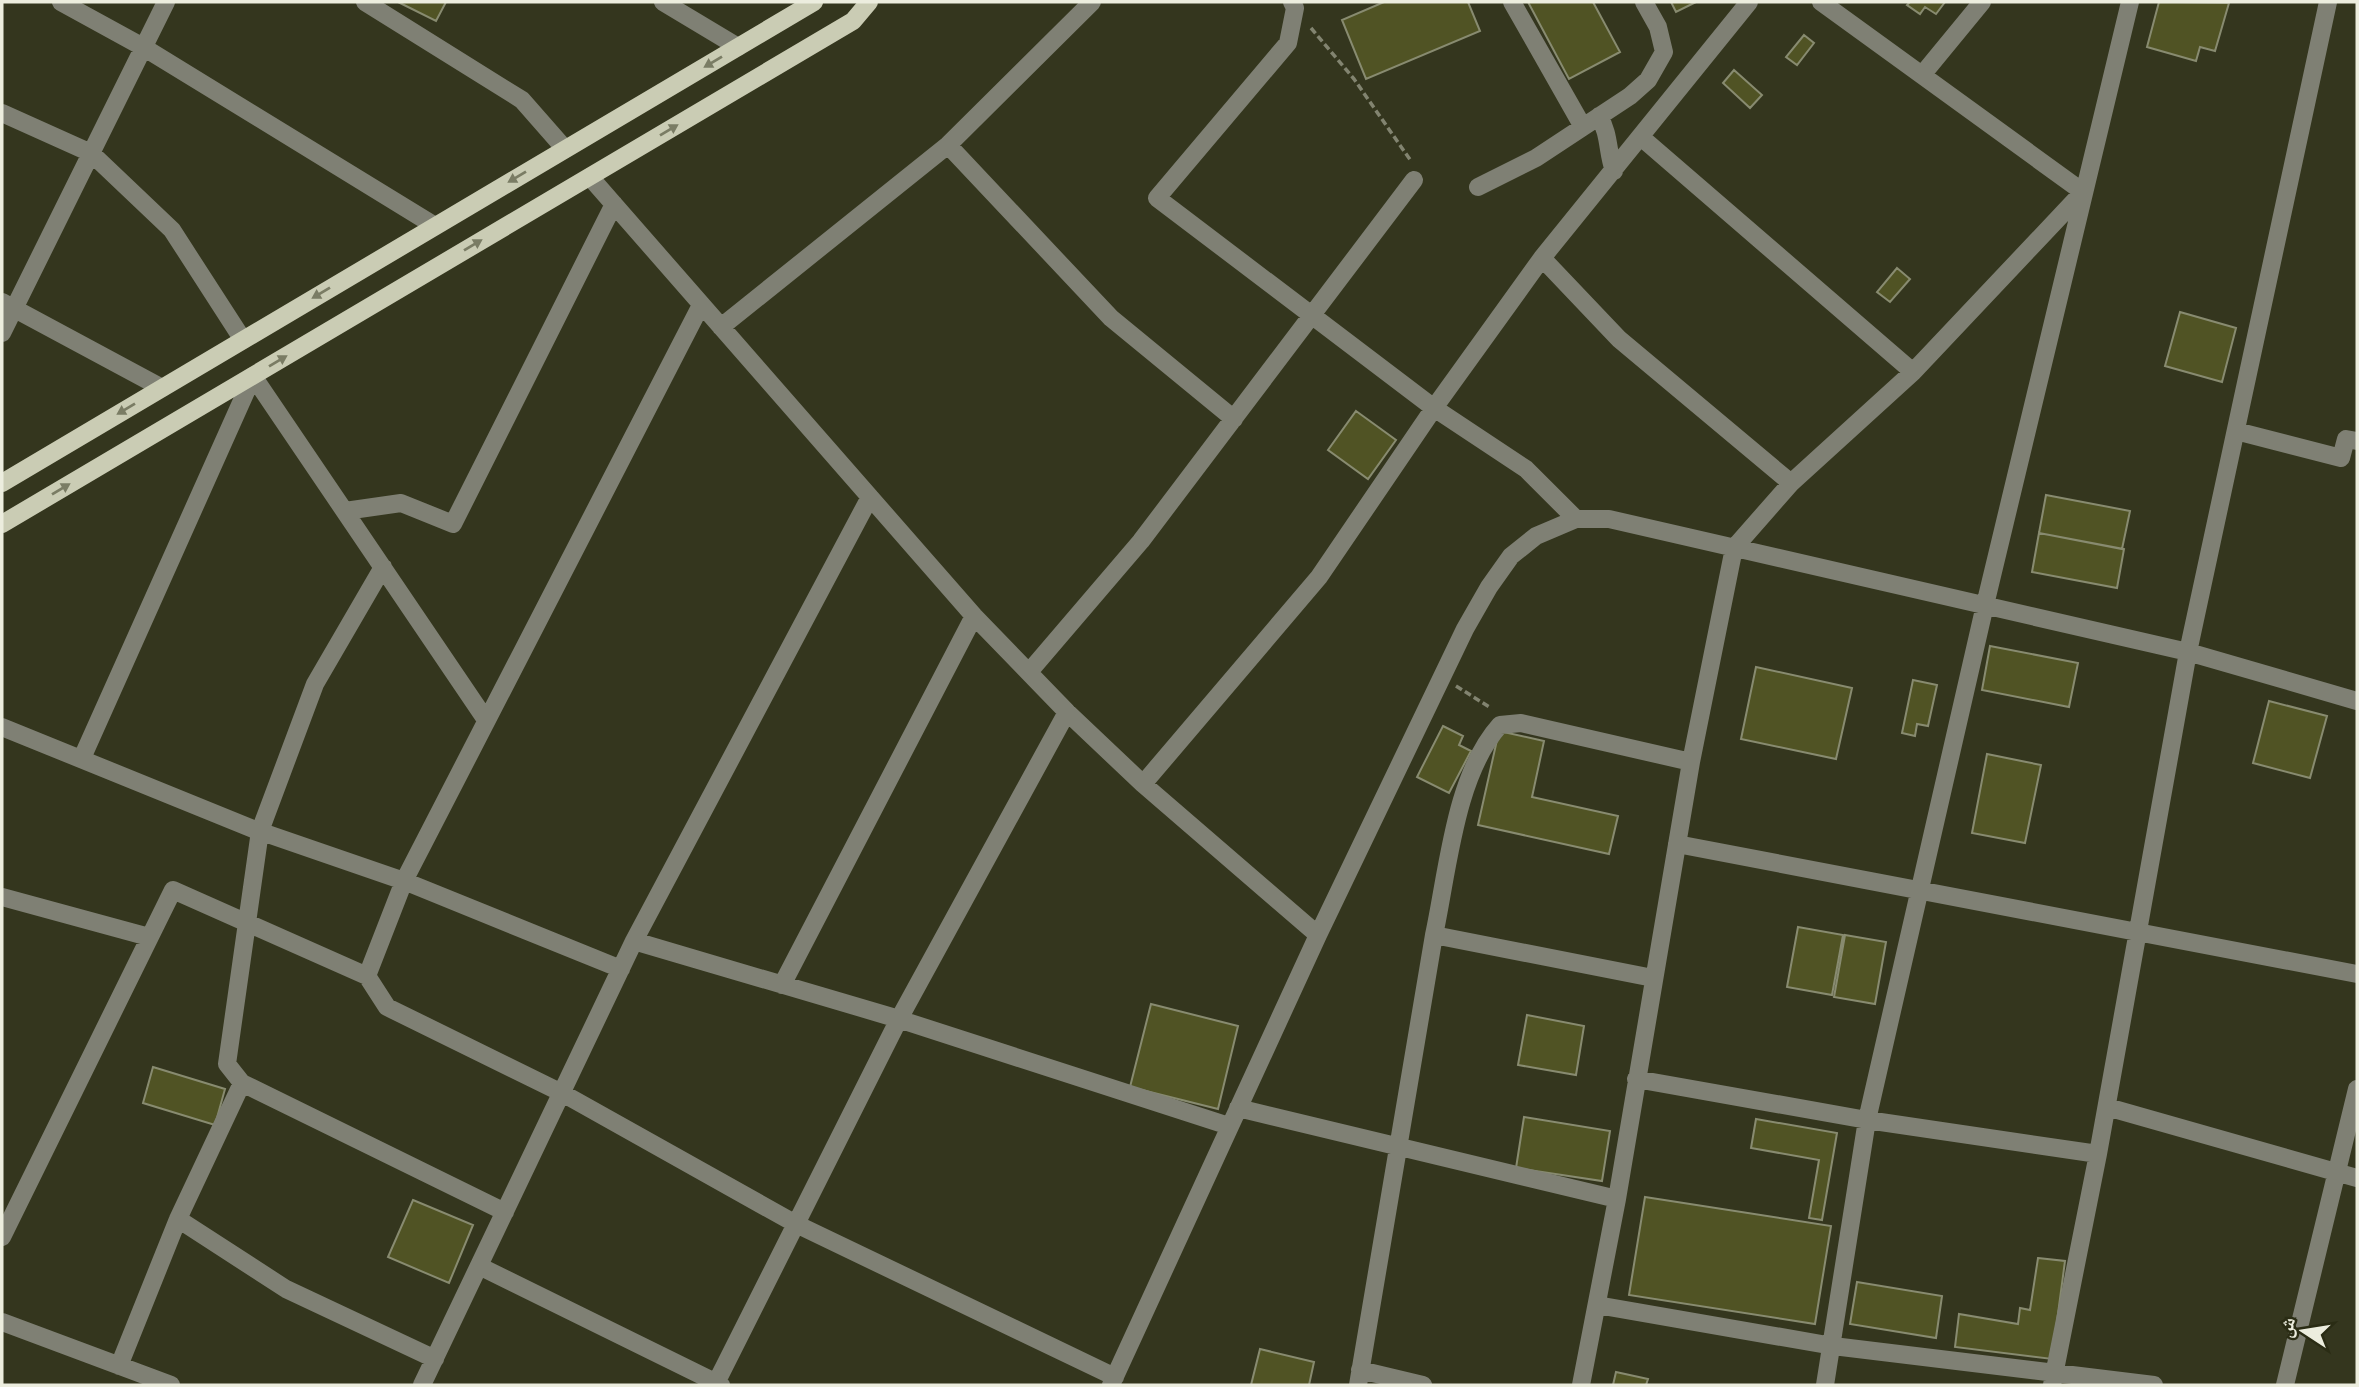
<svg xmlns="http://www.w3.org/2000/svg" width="2359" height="1387" viewBox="0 0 2359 1387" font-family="Inter,'Noto Naskh Arabic',sans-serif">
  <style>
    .building { fill: #505324; stroke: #888b70; stroke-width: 2 }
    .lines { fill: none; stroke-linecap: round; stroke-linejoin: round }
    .path { stroke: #828470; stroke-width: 3.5; stroke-dasharray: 7 3.5; stroke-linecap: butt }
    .minor { stroke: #7f8074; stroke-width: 18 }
    .major { stroke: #caccb4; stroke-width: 18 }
    .oneway { fill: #7a7c64 }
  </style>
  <rect width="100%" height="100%" fill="#34361e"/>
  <path class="building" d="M398 2H446L436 21Z
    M1384 2H1468L1480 31 1366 79 1342 20Z
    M1528 2H1593L1620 52 1569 79Z
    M1671 2H1696L1676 12Z
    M1910 2H1945L1936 14 1925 7 1920 14 1907 5Z
    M2159 2 2229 3 2215 51 2200 47 2196 61 2147 47Z
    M1804 35 1814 43 1797 65 1786 57Z
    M1734 70 1762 95 1750 108 1723 83Z
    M1897 268 1910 279 1890 302 1877 292Z
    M2180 312 2236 328 2222 382 2165 366Z
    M1356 411 1396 440 1368 479 1328 450Z
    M2046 495 2130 511 2122 549 2039 533Z
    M2039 533 2124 549 2117 588 2032 572Z
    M1990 646 2078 663 2069 707 1982 690Z
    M1756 667 1852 688 1836 759 1741 739Z
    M1913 680 1937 685 1928 726 1917 724 1915 736 1902 733Z
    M2269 701 2327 716 2310 778 2253 763Z
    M1443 726 1463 736 1459 745 1471 751 1449 793 1417 777Z
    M1499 731 1544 741 1532 797 1618 816 1609 854 1478 825Z
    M1987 754 2041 765 2025 843 1972 833Z
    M1798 927 1843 935 1832 995 1787 987Z
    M1845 935 1886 942 1875 1004 1834 997Z
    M1151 1004 1238 1026 1218 1109 1130 1087Z
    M1527 1015 1584 1026 1576 1075 1518 1065Z
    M153 1067 225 1089 215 1125 143 1103Z
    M1524 1117 1610 1131 1602 1181 1516 1168Z
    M1756 1119 1837 1133 1822 1220 1809 1218 1819 1160 1751 1148Z
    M1645 1197 1831 1226 1815 1324 1629 1295Z
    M413 1200 473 1225 449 1283 388 1257Z
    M2038 1258 2065 1261 2052 1359 1955 1347 1959 1314 2018 1324 2020 1308 2030 1310Z
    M1857 1282 1942 1296 1936 1338 1850 1324Z
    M1260 1349 1314 1362 1309 1385H1251Z
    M1616 1372 1648 1379 1646 1385H1613Z"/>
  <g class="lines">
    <path class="path" d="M1311 28 1354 79 1411 161
      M1456 686 1491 708"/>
    <path class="minor" d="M61 2 143 47 435 226
      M365 2 522 100 565 149
      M663 2 738 47
      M1292 2 1295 8 1288 43 1157 198 1434 408 1526 469 1576 519
      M1512 2 1583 127
      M1922 75 1982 2
      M2 113 91 153 172 230 243 340
      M1599 116C1610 135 1607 151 1614 171
      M1642 138 1913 372
      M948 145 1111 318 1234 419
      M590 177 974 616 1067 712 1143 784 1318 935
      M1478 187 1536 158 1630 96 1648 80 1664 52 1658 27 1644 2
      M1542 258 1619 339 1791 483
      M2 302 162 388
      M721 327 948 145 1092 2
      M2 333 166 2
      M253 376 486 720
      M2236 431 2341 458 2346 439 2357 441
      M345 511 401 503 453 524 614 204
      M1029 672 1141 541 1414 180
      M2 727 253 829 404 881 621 969
      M82 758 253 376
      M1143 784 1319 577 1434 408 1542 258 1749 2
      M1677 844 2357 974
      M2 897 149 937
      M1434 935C1448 870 1455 775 1500 725L1521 723 1691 762
      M634 941 892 1017 1229 1126
      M367 976 404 881 701 305
      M782 985 974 616
      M1636 1079 1867 1120 2098 1154
      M242 1083 227 1064 260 831 315 684 383 567
      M2107 1107 2357 1178
      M1238 1108 1617 1199
      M178 1219 286 1289 435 1359
      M2 1237 173 890 367 976 387 1007 562 1093 796 1224 1115 1377
      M479 1266 721 1385
      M1597 1305 1833 1346 2154 1385
      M2 1322 171 1385
      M119 1366 178 1219 242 1083 505 1212
      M1360 1370 1423 1385
      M422 1385 634 941 870 497
      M715 1385 899 1019 1067 712
      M1111 1385 1318 935 1465 629 1489 587 1511 556 1536 536 1576 519H1609L2188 652 2357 701
      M1358 1385 1434 935 1653 978
      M1581 1385 1617 1199 1691 762 1734 548 1791 483 1913 372 2083 192 1821 2
      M1825 1385 1867 1120 1985 605 2130 2
      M2052 1385 2098 1154 2188 652 2328 2
      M2285 1385 2357 1089"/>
    <path class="major" d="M2 483 814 2
      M2 524 853 21 869 2"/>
  </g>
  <defs><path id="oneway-solid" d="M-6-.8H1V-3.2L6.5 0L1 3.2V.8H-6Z" transform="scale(1.75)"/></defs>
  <g class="oneway">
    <use href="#oneway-solid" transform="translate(713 62) rotate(149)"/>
    <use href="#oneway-solid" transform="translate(669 130) rotate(-31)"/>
    <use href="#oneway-solid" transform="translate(517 177) rotate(149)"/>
    <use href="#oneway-solid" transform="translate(473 245) rotate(-31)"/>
    <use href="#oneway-solid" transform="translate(321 293) rotate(149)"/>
    <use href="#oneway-solid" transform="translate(278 361) rotate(-31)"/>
    <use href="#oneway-solid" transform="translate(126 409) rotate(149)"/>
    <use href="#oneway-solid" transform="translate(61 489) rotate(-31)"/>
  </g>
  <rect width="2359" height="1387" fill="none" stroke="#ecedde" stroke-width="7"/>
  <g transform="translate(2303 1331) rotate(282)" stroke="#2a2c14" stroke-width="5" paint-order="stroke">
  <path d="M0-5L12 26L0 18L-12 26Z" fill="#ecedde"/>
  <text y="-10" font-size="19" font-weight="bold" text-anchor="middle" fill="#ecedde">ش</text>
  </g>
</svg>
